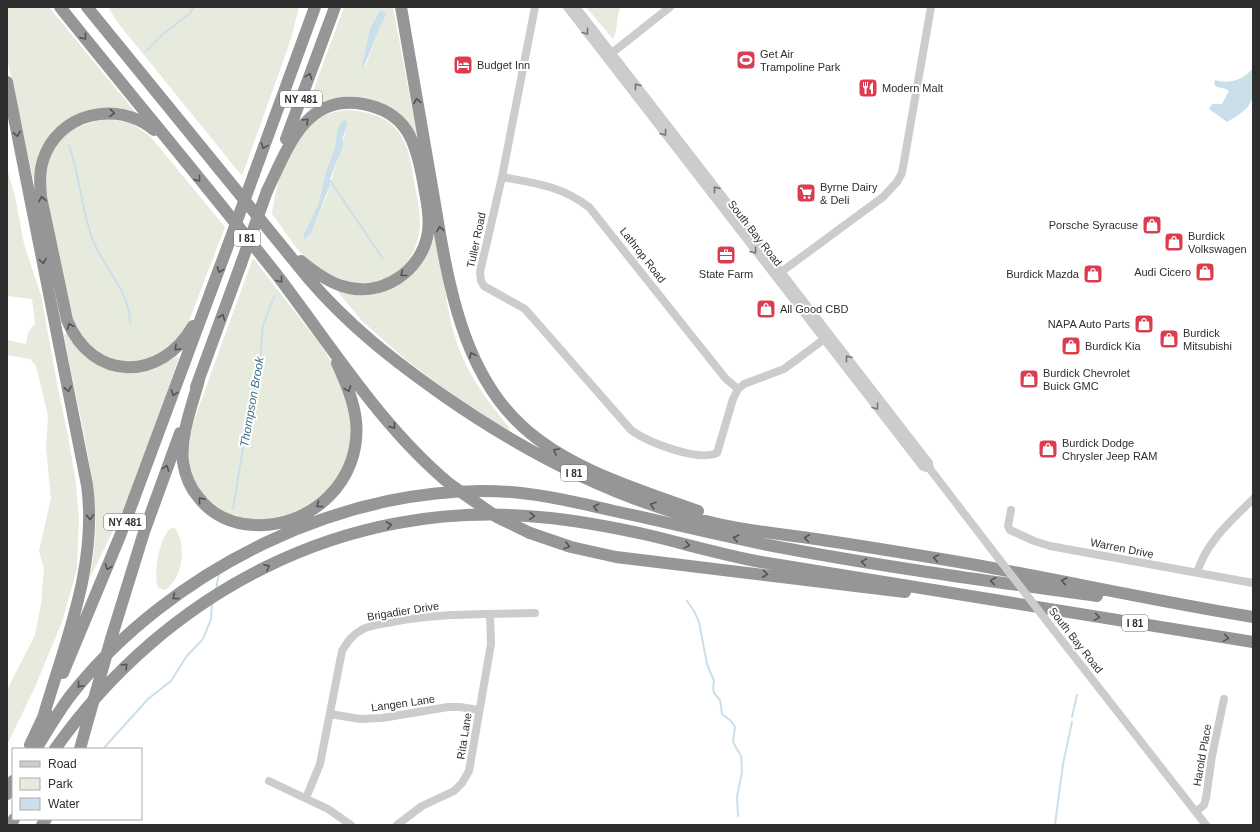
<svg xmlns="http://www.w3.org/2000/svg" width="1260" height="832" viewBox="0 0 1260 832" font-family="Arial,sans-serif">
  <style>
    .green { fill: #e6ebde; fill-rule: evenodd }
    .water { fill: #cbdfea }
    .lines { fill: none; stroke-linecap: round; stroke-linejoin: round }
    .stream { stroke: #cbdfea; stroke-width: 2 }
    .minor { stroke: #ccc; stroke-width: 8 }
    .highway { stroke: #969696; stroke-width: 12 }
    .minor-bridge { stroke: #ccc; stroke-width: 8 }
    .highway-bridge { stroke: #969696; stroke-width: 12 }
    .oneway { stroke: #767676 }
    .oneway2 { stroke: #535353 }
    .labels { text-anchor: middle; stroke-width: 4; stroke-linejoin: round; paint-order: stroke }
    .shield { fill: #fff; stroke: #6d6d6d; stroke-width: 1 }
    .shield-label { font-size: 10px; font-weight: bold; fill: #2f2f2f }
    .poi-label { font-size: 11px; fill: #2f2f2f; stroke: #fff; text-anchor: start }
    .street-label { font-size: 11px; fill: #2f2f2f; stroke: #fff }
    .water-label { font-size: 12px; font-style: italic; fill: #42728c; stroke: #fff }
  </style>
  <rect width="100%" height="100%" fill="#fff"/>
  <path class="green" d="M7 7H49L136 113 69 122 33 179 7 58Z
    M108 7H299L291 39 242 176 118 23Z
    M344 7H393L418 141 382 105 309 111 308 110 315 86ZM380 10 387 15 380 26 365 67 362 65 370 28Z
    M586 7H621C615 17 619 29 613 39Z
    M348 110C363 111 379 114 391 124 408 139 411 160 414 181 417 198 422 216 419 233 413 269 387 286 352 283 347 282 342 283 337 281 333 280 328 275 325 273 319 268 312 263 306 258 293 246 283 228 272 214 276 183 288 145 311 123 321 114 336 111 348 110ZM348 124 327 195 309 236 305 240 303 235 318 205 326 171 335 147 337 130Z
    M110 119 131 123 150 136 225 227 184 334 153 359 120 363 93 352 74 325 45 196 44 174 54 146 73 129 98 120Z
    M7 169 15 196 24 244 41 295 57 383 68 436 76 483 79 520 77 569 62 622 35 687 7 745V690L35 635 41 604 44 569 39 551 51 498 46 448 48 416 36 366 30 359 7 355V340L26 344 28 333 35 323 32 299 7 296Z
    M435 236C442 252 444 289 448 308 457 358 477 389 509 427L510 432 461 402 405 359 363 322 333 286C345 288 357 292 369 293 400 296 417 259 432 237Z
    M253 258 320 344 332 363 341 383 351 415 350 446 341 472 320 500 284 518 250 521 219 511 200 492 188 468 189 434Z
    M67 333C84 363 119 381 152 369 161 366 169 361 177 356L179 358 131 494 89 580C94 556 97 532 95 507 90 451 74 391 64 335Z
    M171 528H175C187 545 183 579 165 590L158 588C153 574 159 538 171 528Z"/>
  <path class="water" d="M380 10 387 14 380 27 363 69 362 65 370 28Z
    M1253 68C1253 102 1257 104 1227 122L1209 109 1212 104H1222L1229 91 1226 89 1217 87 1214 84 1215 80C1231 84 1243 80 1253 68Z
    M346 120 348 124 343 137V146L330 179V185L311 233 305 240 303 235 318 205 326 171 335 147 337 131 342 121Z"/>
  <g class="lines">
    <path class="stream" d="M146 51 162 35 189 14 194 7
      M69 146C81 178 81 212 94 243 106 270 130 293 130 323
      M329 179 383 259
      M233 509 247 423 252 407 260 361 263 325 274 297
      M216 590 219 573
      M687 601 694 611 699 622 707 664 714 681 713 688 714 693 720 700 722 714 731 721 735 727 733 742 741 756 742 772 737 797 738 816
      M1072 717 1077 695
      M103 749 148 699 171 681 186 657 203 639 211 619 212 604
      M1055 825 1063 764 1072 722"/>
    <path class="minor" d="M535 7 502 177 480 272 481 281 484 286 525 309 631 430C647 442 698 462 717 453L733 399 738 389 744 384 784 369 823 340
      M567 7 923 467 930 469
      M576 7 929 463 930 469 999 559
      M608 56 670 7
      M502 177C535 183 561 186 589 207L726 379 738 389
      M777 275 883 197 897 182 902 173 931 7
      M1011 510 1008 526 1010 530 1034 541 1050 546 1253 583
      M1197 573C1206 542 1231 521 1253 499
      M1049 624 1206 825
      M330 714 360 719 382 718 448 707H460L479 710
      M269 781 328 809 351 825
      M306 798 320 764 342 651C348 641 352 635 363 629 371 625 383 624 392 622 439 613 487 614 535 613
      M1196 812 1204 805 1206 798 1212 756 1224 699
      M397 825 422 806 454 791 462 783 469 771 491 644 490 614"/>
    <path class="highway" d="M60 7C132 97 206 185 277 275 332 347 381 427 451 485
      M87 7 308 278C348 325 394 361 444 396 526 453 616 500 714 523 747 531 782 534 816 539 863 546 911 554 959 562 1057 579 1154 601 1253 617
      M401 7C411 63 420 119 430 175 445 259 455 365 522 426 568 469 640 490 698 511
      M7 82 87 485C98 565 65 642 43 718
      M154 130C117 99 58 113 43 160 39 172 40 184 41 197L67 320C92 382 161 382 193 326
      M286 139 335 7
      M254 174 315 7
      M267 191C287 150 305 93 363 104 407 112 416 142 423 181 426 198 430 215 428 232 422 272 380 299 342 286 326 281 313 271 301 261
      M199 380C192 406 180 435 183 462 185 475 190 488 199 498 212 515 232 524 254 525 312 528 362 480 356 421 354 401 345 381 337 363
      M196 387 241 264
      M530 533 571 547 616 557 905 592
      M111 639 144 532 180 433
      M63 673 120 536 227 248
      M30 745 46 711
      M36 749C47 731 58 712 71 695 170 569 350 480 511 492 546 495 580 503 614 511 666 522 717 535 768 545 877 566 988 581 1097 596
      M55 749C166 592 345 498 539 517 575 520 612 527 648 535 686 544 723 555 761 562 925 588 1089 616 1253 642
      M80 749 86 727
      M7 794 13 781
      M11 825 14 819
      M42 825 46 819"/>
    <path class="minor-bridge" d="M999 559 1049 624"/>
    <path class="highway-bridge" d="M227 248 254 174
      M241 264 267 191
      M451 485 497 517 530 533
      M86 727 111 639"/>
  </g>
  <defs><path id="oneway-chevron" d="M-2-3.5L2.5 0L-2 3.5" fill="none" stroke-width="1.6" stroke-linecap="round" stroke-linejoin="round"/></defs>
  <g class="oneway">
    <use href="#oneway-chevron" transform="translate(586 32) rotate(52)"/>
    <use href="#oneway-chevron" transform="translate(637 86) rotate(-128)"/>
    <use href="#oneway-chevron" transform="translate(664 133) rotate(53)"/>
    <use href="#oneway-chevron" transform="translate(716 189) rotate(-128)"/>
    <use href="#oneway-chevron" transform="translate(754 251) rotate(52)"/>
    <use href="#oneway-chevron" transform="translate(848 358) rotate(-128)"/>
    <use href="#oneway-chevron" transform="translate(876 407) rotate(52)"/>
  </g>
  <g class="oneway2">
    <use href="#oneway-chevron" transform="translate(84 37) rotate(51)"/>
    <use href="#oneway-chevron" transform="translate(309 76) rotate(-70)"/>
    <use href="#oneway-chevron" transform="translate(417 101) rotate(-100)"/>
    <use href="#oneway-chevron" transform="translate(112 113) rotate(5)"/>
    <use href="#oneway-chevron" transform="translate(306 121) rotate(-45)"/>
    <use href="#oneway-chevron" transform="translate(17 134) rotate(79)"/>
    <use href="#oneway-chevron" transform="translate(264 146) rotate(110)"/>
    <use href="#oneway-chevron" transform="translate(198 179) rotate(51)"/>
    <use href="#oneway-chevron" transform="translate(42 199) rotate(-100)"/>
    <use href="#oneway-chevron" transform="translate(440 229) rotate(-100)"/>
    <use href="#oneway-chevron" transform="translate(43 261) rotate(79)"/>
    <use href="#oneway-chevron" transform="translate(220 270) rotate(110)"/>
    <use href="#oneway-chevron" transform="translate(403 274) rotate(142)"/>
    <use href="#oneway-chevron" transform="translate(280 280) rotate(52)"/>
    <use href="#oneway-chevron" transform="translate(222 317) rotate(-70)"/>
    <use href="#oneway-chevron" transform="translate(70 326) rotate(-113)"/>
    <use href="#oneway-chevron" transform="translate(177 348) rotate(136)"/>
    <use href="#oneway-chevron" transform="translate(472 355) rotate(-114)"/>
    <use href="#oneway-chevron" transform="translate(68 389) rotate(79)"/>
    <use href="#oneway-chevron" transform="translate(348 389) rotate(69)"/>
    <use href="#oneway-chevron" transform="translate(174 393) rotate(111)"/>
    <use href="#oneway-chevron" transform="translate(393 426) rotate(51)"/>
    <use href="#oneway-chevron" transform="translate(556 451) rotate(-150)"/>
    <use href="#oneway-chevron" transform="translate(166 468) rotate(-70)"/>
    <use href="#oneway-chevron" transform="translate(201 500) rotate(-130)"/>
    <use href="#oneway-chevron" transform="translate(319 505) rotate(143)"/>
    <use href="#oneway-chevron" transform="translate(653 505) rotate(-161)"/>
    <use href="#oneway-chevron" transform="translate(596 507) rotate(-167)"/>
    <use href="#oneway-chevron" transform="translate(532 516) rotate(4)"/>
    <use href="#oneway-chevron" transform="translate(90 517) rotate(88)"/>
    <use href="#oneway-chevron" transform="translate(389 525) rotate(-11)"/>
    <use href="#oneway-chevron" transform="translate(736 538) rotate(-167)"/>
    <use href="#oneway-chevron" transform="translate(807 538) rotate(-172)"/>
    <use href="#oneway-chevron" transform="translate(687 545) rotate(14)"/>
    <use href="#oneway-chevron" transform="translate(567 546) rotate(17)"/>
    <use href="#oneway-chevron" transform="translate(936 558) rotate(-170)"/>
    <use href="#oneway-chevron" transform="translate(864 562) rotate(-171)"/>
    <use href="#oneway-chevron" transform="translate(108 567) rotate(112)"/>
    <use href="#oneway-chevron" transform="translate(267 567) rotate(-26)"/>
    <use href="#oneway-chevron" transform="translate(765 574) rotate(7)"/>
    <use href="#oneway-chevron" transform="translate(993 581) rotate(-172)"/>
    <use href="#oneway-chevron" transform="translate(1064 581) rotate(-169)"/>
    <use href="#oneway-chevron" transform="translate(175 597) rotate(143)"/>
    <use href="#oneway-chevron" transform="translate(1097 617) rotate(9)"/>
    <use href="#oneway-chevron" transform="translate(1226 638) rotate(9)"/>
    <use href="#oneway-chevron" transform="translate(125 666) rotate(-45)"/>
    <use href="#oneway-chevron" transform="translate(80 685) rotate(131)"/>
  </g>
  <defs>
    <g id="stadium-square" transform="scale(1)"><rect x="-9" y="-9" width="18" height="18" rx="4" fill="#db3c4e" stroke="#fff"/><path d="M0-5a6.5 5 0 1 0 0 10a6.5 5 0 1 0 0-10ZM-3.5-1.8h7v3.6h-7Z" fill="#fff"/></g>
    <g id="hotel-square" transform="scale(1)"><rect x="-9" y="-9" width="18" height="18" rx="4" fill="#db3c4e" stroke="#fff"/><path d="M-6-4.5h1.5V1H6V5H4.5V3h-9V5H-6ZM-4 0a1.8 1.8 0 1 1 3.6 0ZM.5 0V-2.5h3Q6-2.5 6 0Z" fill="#fff"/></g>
    <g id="restaurant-square" transform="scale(1)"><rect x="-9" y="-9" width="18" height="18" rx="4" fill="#db3c4e" stroke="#fff"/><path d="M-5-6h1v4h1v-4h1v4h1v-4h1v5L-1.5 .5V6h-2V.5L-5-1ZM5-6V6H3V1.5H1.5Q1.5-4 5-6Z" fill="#fff"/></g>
    <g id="supermarket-square" transform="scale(1)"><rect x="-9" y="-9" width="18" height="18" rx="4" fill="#db3c4e" stroke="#fff"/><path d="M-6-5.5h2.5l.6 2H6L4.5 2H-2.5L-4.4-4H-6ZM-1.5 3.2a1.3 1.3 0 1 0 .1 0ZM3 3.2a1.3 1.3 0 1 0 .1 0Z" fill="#fff"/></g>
    <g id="shop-square" transform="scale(1)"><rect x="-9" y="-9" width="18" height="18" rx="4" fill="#db3c4e" stroke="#fff"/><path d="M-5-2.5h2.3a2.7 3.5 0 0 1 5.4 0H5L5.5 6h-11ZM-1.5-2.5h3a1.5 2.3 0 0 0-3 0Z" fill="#fff"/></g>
    <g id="office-square" transform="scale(1)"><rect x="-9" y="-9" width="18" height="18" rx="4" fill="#db3c4e" stroke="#fff"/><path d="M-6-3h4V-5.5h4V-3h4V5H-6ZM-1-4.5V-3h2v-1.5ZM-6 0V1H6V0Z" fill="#fff"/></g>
  </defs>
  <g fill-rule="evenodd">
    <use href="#stadium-square" x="746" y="60"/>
    <use href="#hotel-square" x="463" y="65"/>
    <use href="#restaurant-square" x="868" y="88"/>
    <use href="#supermarket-square" x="806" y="193"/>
    <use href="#shop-square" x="1152" y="225"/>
    <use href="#shop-square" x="1174" y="242"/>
    <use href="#office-square" x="726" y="255"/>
    <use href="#shop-square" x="1205" y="272"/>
    <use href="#shop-square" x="1093" y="274"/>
    <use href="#shop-square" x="766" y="309"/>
    <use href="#shop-square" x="1144" y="324"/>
    <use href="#shop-square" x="1169" y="339"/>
    <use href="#shop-square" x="1071" y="346"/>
    <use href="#shop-square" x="1029" y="379"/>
    <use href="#shop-square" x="1048" y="449"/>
  </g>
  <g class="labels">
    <g class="shield">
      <rect x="280" y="91" width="42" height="16" rx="3"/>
      <rect x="234" y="230" width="26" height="16" rx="3"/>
      <rect x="561" y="465" width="26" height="16" rx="3"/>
      <rect x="104" y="514" width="42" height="16" rx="3"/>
      <rect x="1122" y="615" width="26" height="16" rx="3"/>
    </g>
    <g class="shield-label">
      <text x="301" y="103">NY 481</text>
      <text x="247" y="242">I 81</text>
      <text x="574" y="477">I 81</text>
      <text x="125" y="526">NY 481</text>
      <text x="1135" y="627">I 81</text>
    </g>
    <g class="poi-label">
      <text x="760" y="58">Get Air<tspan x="760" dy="13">Trampoline Park</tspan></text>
      <text x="477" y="69">Budget Inn</text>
      <text x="882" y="92">Modern Malt</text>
      <text x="820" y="191">Byrne Dairy<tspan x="820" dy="13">&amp; Deli</tspan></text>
      <text x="1138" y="229" text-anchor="end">Porsche Syracuse</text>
      <text x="1188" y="240">Burdick<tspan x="1188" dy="13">Volkswagen</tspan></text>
      <text x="1191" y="276" text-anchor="end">Audi Cicero</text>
      <text x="726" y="278" text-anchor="middle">State Farm</text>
      <text x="1079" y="278" text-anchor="end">Burdick Mazda</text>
      <text x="780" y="313">All Good CBD</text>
      <text x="1130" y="328" text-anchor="end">NAPA Auto Parts</text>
      <text x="1183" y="337">Burdick<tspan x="1183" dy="13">Mitsubishi</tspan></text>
      <text x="1085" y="350">Burdick Kia</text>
      <text x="1043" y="377">Burdick Chevrolet<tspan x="1043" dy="13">Buick GMC</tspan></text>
      <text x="1062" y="447">Burdick Dodge<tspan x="1062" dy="13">Chrysler Jeep RAM</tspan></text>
    </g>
    <g class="street-label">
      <text transform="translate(755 233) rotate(52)" y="4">South Bay Road</text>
      <text transform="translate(476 240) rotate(-78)" y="4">Tuller Road</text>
      <text transform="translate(643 255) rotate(52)" y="4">Lathrop Road</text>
      <text transform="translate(1122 548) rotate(11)" y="4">Warren Drive</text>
      <text transform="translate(403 611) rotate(-9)" y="4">Brigadier Drive</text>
      <text transform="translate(1076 640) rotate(52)" y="4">South Bay Road</text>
      <text transform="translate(403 703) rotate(-8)" y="4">Langen Lane</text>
      <text transform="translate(464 736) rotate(-81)" y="4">Rita Lane</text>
      <text transform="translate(1202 755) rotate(-80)" y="4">Harold Place</text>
    </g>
    <g class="water-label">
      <text transform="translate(252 402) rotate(-80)" y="4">Thompson Brook</text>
    </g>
  </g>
  <rect width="1260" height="832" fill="none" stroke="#2f2f2f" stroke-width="16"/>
  <rect x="12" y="748" width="130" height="72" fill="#ffffff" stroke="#acacac"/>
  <rect x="20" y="761" width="20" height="6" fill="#cccccc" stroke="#acacac"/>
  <text x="48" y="768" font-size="12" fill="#2f2f2f">Road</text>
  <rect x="20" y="778" width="20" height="12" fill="#e6ebde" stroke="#acacac"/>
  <text x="48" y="788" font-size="12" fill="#2f2f2f">Park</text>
  <rect x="20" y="798" width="20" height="12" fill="#cbdfea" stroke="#acacac"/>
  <text x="48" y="808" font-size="12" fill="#2f2f2f">Water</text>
</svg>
